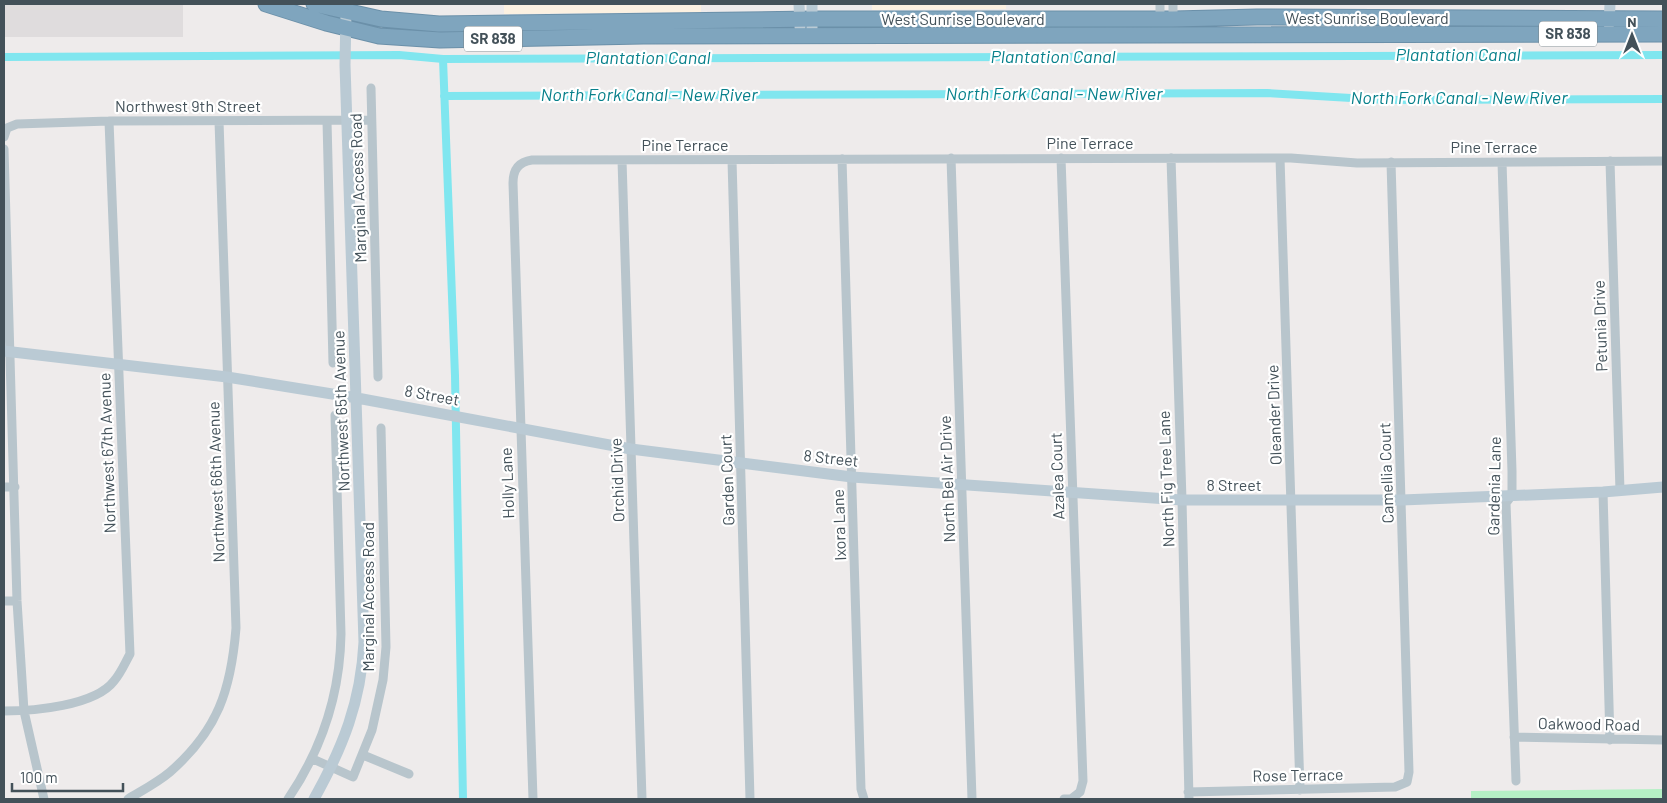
<svg xmlns="http://www.w3.org/2000/svg" width="1667" height="803" viewBox="0 0 1667 803" font-family="Barlow,sans-serif">
  <style>
    .commercial { fill: #fcf1e1 }
    .education { fill: #dfdcdd }
    .green { fill: #b5f0c5 }
    .lines { fill: none; stroke-linecap: round; stroke-linejoin: round }
    .canal { stroke: #80e6ef; stroke-width: 8 }
    .highway-casing { stroke: #6b90a9; stroke-width: 17 }
    .street { stroke: #b8c5cc; stroke-width: 9 }
    .secondary { stroke: #bacad4; stroke-width: 11 }
    .highway { stroke: #7fa5be; stroke-width: 15 }
    .labels { text-anchor: middle; stroke-width: 4.5; stroke-linejoin: round; paint-order: stroke }
    .shield { fill: #fff; stroke: #7b858b; stroke-width: 1 }
    .shield-label { font-size: 15px; font-weight: bold; fill: #435159 }
    .street-label { font-size: 16px; fill: #435159; stroke: #fff }
    .water-label { font-size: 18px; font-style: italic; fill: #07808b; stroke: #fff }
  </style>
  <rect width="100%" height="100%" fill="#eeebeb"/>
  <path class="commercial" d="M504 4H701V12L504 14Z
    M872 4H1006V9L872 10Z"/>
  <path class="education" d="M4 4H183V37H4Z"/>
  <path class="green" d="M1663 789V799H1471V791Z"/>
  <g class="lines">
    <path class="canal" d="M4 57 399 55 443 59 1663 55
      M443 59 455 376 463 799
      M444 96 1267 93 1385 100 1663 99"/>
    <g class="highway-casing">
      <path id="highway" d="M266 4 326 23 379 36 440 40 643 36 1663 34
        M314 4 381 19 439 24 812 19H1173L1257 17 1663 19"/>
    </g>
    <path class="street" d="M1173 4V19
      M1160 19V4
      M371 88 378 377
      M327 121 333 363
      M4 137 7 128 17 124 109 121 370 120
      M4 149 17 601 24 711 44 799
      M951 158 972 799
      M1061 158 1083 781 1080 792 1071 799H1064
      M1171 158 1182 500 1189 799
      M1280 158 1300 790
      M842 159 861 789 864 799
      M622 160 642 799
      M732 160 750 799
      M1610 161 1620 491
      M1502 162 1512 471V495L1506 503 1516 781
      M4 487H15
      M1603 492 1610 740
      M4 601H17
      M4 711C33 711 95 706 114 681 121 673 125 663 130 654L109 121
      M1514 737 1663 740
      M363 755 409 774
      M313 759 353 777 372 730 383 680 386 647 381 428
      M1188 792 1395 787 1407 782 1409 772 1391 162
      M128 799C141 791 157 783 170 772 218 730 231 690 236 628L219 121
      M288 799C322 749 340 695 341 634L335 415
      M533 799 513 183C513 170 518 162 532 160L1291 158 1357 163 1663 161"/>
    <path class="secondary" d="M799 4 800 27
      M812 4V35
      M1609 24 1610 4
      M4 351 227 377 357 398 631 449 852 477 1182 500H1402L1603 492 1663 487
      M314 799C343 747 361 702 364 642L345 65 346 12"/>
    <use href="#highway" class="highway"/>
  </g>
  <g class="labels">
    <g class="shield">
      <rect x="1539" y="21.5" width="58" height="25" rx="4"/>
      <rect x="464" y="26.5" width="58" height="25" rx="4"/>
    </g>
    <g class="shield-label">
      <text x="1568" y="39">SR 838</text>
      <text x="493" y="44">SR 838</text>
    </g>
    <g class="street-label">
      <text x="1367" y="24">West Sunrise Boulevard</text>
      <text x="963" y="25">West Sunrise Boulevard</text>
      <text x="188" y="112">Northwest 9th Street</text>
      <text x="1090" y="149">Pine Terrace</text>
      <text x="685" y="151">Pine Terrace</text>
      <text x="1494" y="153">Pine Terrace</text>
      <text transform="translate(358 188) rotate(-92)" y="6">Marginal Access Road</text>
      <text transform="translate(1600 326) rotate(-92)" y="6">Petunia Drive</text>
      <text transform="translate(432 395) rotate(10)" y="6">8 Street</text>
      <text transform="translate(341 411) rotate(-92)" y="6">Northwest 65th Avenue</text>
      <text transform="translate(1274 415) rotate(-92)" y="6">Oleander Drive</text>
      <text transform="translate(107 453) rotate(-92)" y="6">Northwest 67th Avenue</text>
      <text transform="translate(831 458) rotate(6)" y="6">8 Street</text>
      <text transform="translate(1386 473) rotate(-92)" y="6">Camellia Court</text>
      <text transform="translate(1057 476) rotate(-92)" y="6">Azalea Court</text>
      <text transform="translate(947 479) rotate(-92)" y="6">North Bel Air Drive</text>
      <text transform="translate(1166 479) rotate(-92)" y="6">North Fig Tree Lane</text>
      <text transform="translate(617 480) rotate(-92)" y="6">Orchid Drive</text>
      <text transform="translate(727 480) rotate(-92)" y="6">Garden Court</text>
      <text transform="translate(216 482) rotate(-92)" y="6">Northwest 66th Avenue</text>
      <text transform="translate(507 483) rotate(-92)" y="6">Holly Lane</text>
      <text x="1234" y="491">8 Street</text>
      <text transform="translate(1494 486) rotate(-89)" y="6">Gardenia Lane</text>
      <text transform="translate(839 525) rotate(-92)" y="6">Ixora Lane</text>
      <text transform="translate(368 597) rotate(-90)" y="6">Marginal Access Road</text>
      <text transform="translate(1589 724) rotate(1)" y="6">Oakwood Road</text>
      <text transform="translate(1298 775) rotate(-1)" y="6">Rose Terrace</text>
    </g>
    <g class="water-label">
      <text x="1458" y="61">Plantation Canal</text>
      <text x="1053" y="63">Plantation Canal</text>
      <text x="648" y="64">Plantation Canal</text>
      <text x="1054" y="100">North Fork Canal - New River</text>
      <text x="649" y="101">North Fork Canal - New River</text>
      <text x="1459" y="104">North Fork Canal - New River</text>
    </g>
  </g>
  <rect width="1667" height="803" fill="none" stroke="#435159" stroke-width="10"/>
  <g transform="translate(1632 35)" stroke="#ffffff" stroke-width="4" paint-order="stroke">
  <path d="M0-4L9 19L0 12L-9 19Z" fill="#435159"/>
  <text y="-8" font-size="14" font-weight="bold" text-anchor="middle" fill="#435159">N</text>
  </g>
  <path d="M12 783v8h111v-8" fill="none" stroke="#435159" stroke-width="2.5"/>
  <text x="20" y="783" font-size="15" fill="#435159" stroke="#ffffff" stroke-width="4" paint-order="stroke">100 m</text>
</svg>
